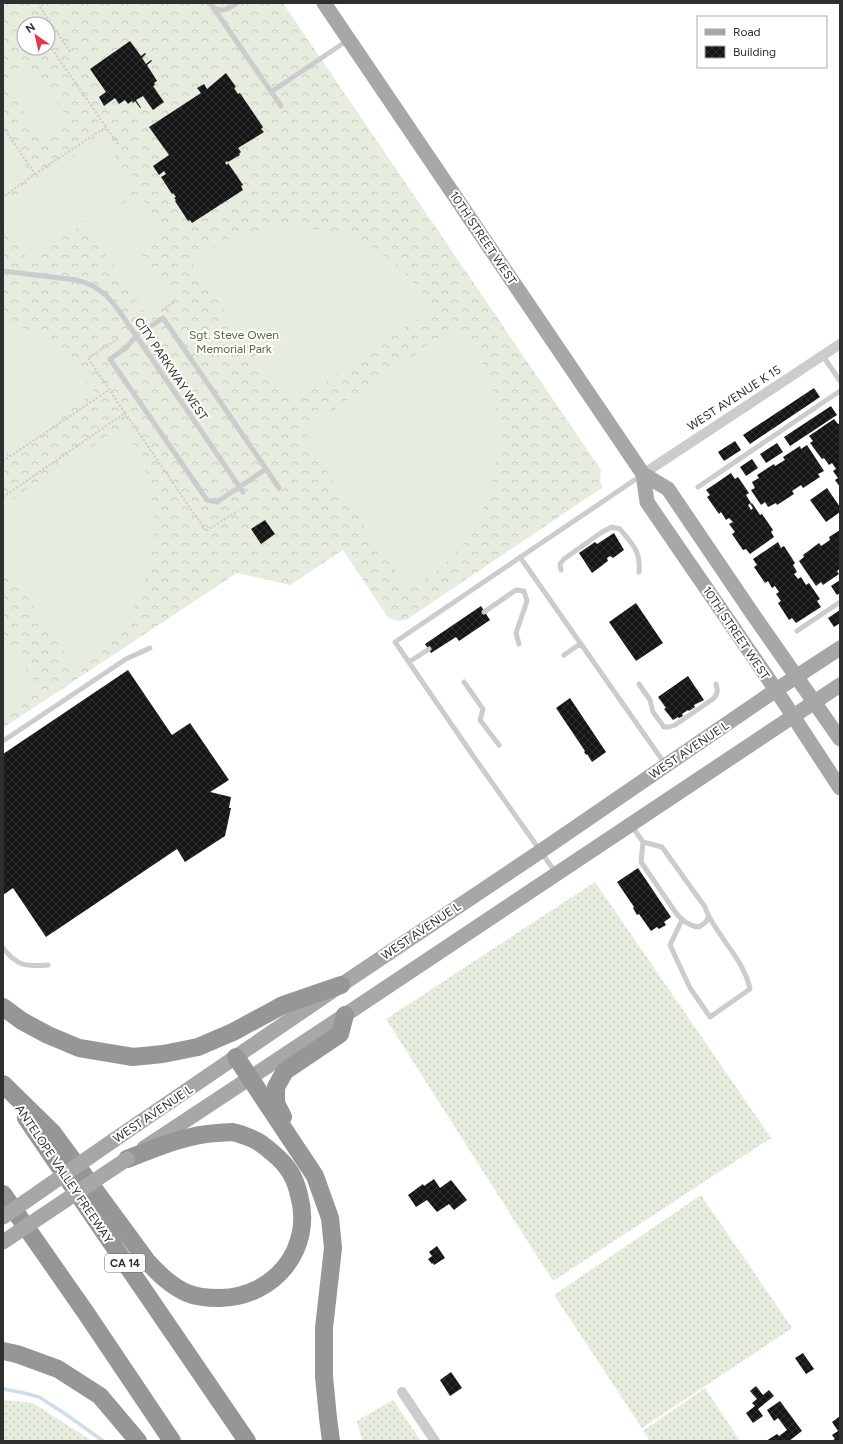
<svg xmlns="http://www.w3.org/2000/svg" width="843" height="1444" viewBox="0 0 843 1444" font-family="Figtree,sans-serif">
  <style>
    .grass { fill: url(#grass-dots) }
    .forest { fill: url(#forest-crowns); fill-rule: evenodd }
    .garden { fill: #e6ecde }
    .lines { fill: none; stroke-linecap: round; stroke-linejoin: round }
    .stream { stroke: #cbdfea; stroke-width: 3.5 }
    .building { fill: url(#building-cross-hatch) }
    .path { stroke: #ccc; stroke-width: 2; stroke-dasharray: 2 2; stroke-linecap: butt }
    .lane { stroke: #ccc; stroke-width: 5 }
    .street { stroke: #ccc; stroke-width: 10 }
    .primary { stroke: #a7a7a7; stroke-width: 15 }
    .highway { stroke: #969696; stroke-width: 18 }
    .primary-bridge { stroke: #a7a7a7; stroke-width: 15 }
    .labels { text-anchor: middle; stroke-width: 4; stroke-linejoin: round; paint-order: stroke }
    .shield { fill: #fff; stroke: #6d6d6d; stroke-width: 1 }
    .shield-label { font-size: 11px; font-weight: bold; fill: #2f2f2f }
    .street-label { font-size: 12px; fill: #2f2f2f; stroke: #fff }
    .park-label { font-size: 12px; fill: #54693e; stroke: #fff }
  </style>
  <defs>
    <pattern id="grass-dots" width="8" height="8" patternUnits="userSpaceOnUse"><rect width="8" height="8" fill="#e6ecde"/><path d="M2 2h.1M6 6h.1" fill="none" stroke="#c6cbbf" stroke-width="1.8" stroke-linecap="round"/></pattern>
    <pattern id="forest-crowns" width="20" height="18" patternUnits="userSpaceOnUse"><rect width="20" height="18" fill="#e6ecde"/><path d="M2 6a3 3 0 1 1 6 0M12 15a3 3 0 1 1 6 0" fill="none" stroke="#c6cbbf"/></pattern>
    <pattern id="building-cross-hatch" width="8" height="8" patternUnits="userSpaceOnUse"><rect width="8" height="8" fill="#161616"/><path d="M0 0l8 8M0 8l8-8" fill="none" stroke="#303030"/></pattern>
  </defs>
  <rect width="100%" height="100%" fill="#fff"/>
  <path class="grass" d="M595 882 771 1138 553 1281 386 1019Z
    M701 1195 792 1328 642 1428 554 1295Z
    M705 1388 740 1441H646L649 1439 643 1431Z
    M3 1400 33 1403 92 1441H3Z
    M393 1400 421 1441H362L357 1421Z"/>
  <path class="forest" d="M3 3H283L601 470 600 482 603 487 409 618C400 622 395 622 387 616L343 550 290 585 237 573 3 728ZM24 24H48V48H24Z"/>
  <path class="garden" d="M29 71 36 72 66 116 65 124 47 136 40 135 9 90 11 83Z
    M3 133 28 170 27 177 9 189 3 188Z
    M95 138 103 139 134 185 131 191 113 204 106 203 105 209 86 222 81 221 79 227 59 240H53L51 246 34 258 26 257 3 222V201L15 193 22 195 24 186 42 174 49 175 50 168 68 156 75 157 77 150Z
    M138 193 166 234 115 269 87 228Z
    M291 226C358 232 396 251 433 309L300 399C292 400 289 399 283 395L191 262C201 256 210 248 220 243 242 231 266 228 291 226Z
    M142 255 170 295 145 313 117 272Z
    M3 320C29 329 57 343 74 365 82 374 88 384 95 393L3 456Z
    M458 325C471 344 486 363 492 386 506 440 496 504 460 548 446 565 427 579 409 591L310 447C307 439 306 432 312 425Z
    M121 427C165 482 164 563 126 620 113 640 93 654 75 668L3 562V506Z
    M3 636 41 691 22 703 3 713Z"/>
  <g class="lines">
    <path class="stream" d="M3 1389 20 1392 39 1397 67 1415 103 1441"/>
  </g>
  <path class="building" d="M130 41 141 56 145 53 146 54 142 58 146 64 151 60 152 61 147 65 157 81 154 83 155 85 153 86 164 102 153 110 143 96 136 100 141 108H140L135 101 133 103 132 101 128 104 125 100 119 104 115 98 104 106 99 97 106 92 90 69Z
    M226 73 236 87 234 88 238 94 240 93 263 127 261 129 264 132 238 148 241 152 239 154 240 155 228 162 227 161 225 163 227 165 228 163 243 185 241 186 243 190 192 223 190 220 188 221 175 201 176 200 174 198 176 197 173 193 172 194 161 177 166 174 164 171 159 175 153 166 169 155 149 127 201 93 197 88 204 84 207 89Z
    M814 388 820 397 750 444 743 435Z
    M831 406 837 415 790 446 784 437Z
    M834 419 838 424 840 423V487L835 480 838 478 833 471 836 469 832 463 829 465 824 458 822 459 810 443 813 441 809 436Z
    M735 441 741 450 724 461 718 452Z
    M777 443 783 452 766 463 760 454Z
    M807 445 824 471 818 474 820 477 803 488 801 485 792 491 794 494 777 505 776 503 768 507 765 502 761 505 751 490 755 488 752 482 759 478 757 475 774 464 775 466 785 460 783 457 800 446 801 449Z
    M752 459 758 468 746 476 740 467Z
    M731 473 735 479 738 477 749 493 746 495 751 503 748 505 751 510 753 508 750 504 752 503 760 515 762 514 773 530 771 532 774 537 750 554 746 549 743 550 732 534 735 532 729 524 733 522 729 518 726 520 721 512 719 514 707 497 710 495 706 490Z
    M827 488 840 507V512L826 522 810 500Z
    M265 520 275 534 261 544 251 529Z
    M840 530V569L837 571 839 574 823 585 821 582 816 586 799 561 804 557 803 555 819 543 821 546 830 540 829 537Z
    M614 533 624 550 613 558 610 556 607 558 608 561 592 573 579 553 595 542 597 544Z
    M778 542 781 548 784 546 795 563 793 565 797 572 794 574 798 579 801 577 806 585 809 583 820 599 817 601 821 607 796 623 792 618 789 620 778 603 781 601 776 594 779 592 775 586 772 588 768 581 765 583 754 567 757 565 753 559Z
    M840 580V593L837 595 831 586Z
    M636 603 663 643 636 661 609 622Z
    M481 606 490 620 459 641 456 637 431 653 425 644Z
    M840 610V623L834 627 828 618Z
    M128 670 172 735 190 723 229 780 210 792 231 797 229 808H231L225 836 185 862 177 849 46 937 13 888 3 895V754Z
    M688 676 704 700 694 705 695 707 689 711 688 710 682 714 683 716 679 718 678 717 673 720 664 709 666 708 658 697Z
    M570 698 606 752 592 762 587 754 586 755 584 752 585 751 556 708Z
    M638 868 671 917 664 922 666 925 659 929 657 927 651 931 639 914 637 915 633 908 634 907 617 882Z
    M434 1179 440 1188 451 1180 467 1200 454 1210 449 1204 437 1212 427 1200 416 1207 408 1195 423 1184 424 1186Z
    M437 1246 445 1258 434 1265 433 1263 432 1264 428 1259 432 1256 429 1252Z
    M803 1353 814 1369 806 1374 795 1358Z
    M451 1372 462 1388 450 1396 440 1380Z
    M756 1386 763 1395 769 1390 774 1396 758 1409 763 1416 753 1423 746 1413 755 1406 752 1403 757 1399 750 1391Z
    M780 1401 802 1431 789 1441H766L777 1434 779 1436 787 1430 778 1418 774 1421 767 1410Z
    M840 1416V1441H831L835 1439 832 1435 838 1431 832 1422Z"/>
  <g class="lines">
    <path class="path" d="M39 3 40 7 71 53
      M52 49 106 127
      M3 127 35 174 3 197
      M35 174 106 127 120 146
      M162 310 174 302
      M125 413 206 531 238 511
      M3 461 109 390
      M3 497 125 413 88 358 119 338"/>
    <path class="lane" d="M210 3 281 106
      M213 7C223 13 228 9 237 3
      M271 92 348 40
      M3 271 76 280 86 283 93 286 106 295 117 308 243 492
      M163 318 266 469 217 502 207 500 110 359 126 348 136 336Z
      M823 356 840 381
      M266 469 279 488
      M698 487 840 391
      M520 557 665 764
      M561 570 560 564 564 559 602 532 612 527 620 529C632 544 641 551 639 572
      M484 612 516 590 524 591 527 601 516 633 519 644
      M797 631 840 602
      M564 655 580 644
      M409 662 429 649
      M464 682 483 709 480 720 499 745
      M639 684 650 700 653 712 664 727H669L675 725 713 699C718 694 718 690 716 684
      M3 741 126 659 150 648
      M631 825 643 842 641 862 676 913C683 921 689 926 699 927L706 922 708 917
      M643 842 662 847 705 907C709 920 717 929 724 940 734 954 747 972 750 989L710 1017 690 988 670 945 682 920
      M556 873 476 760 395 642 642 475
      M3 948C17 966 26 967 48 965"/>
    <path class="street" d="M643 474 840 344
      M402 1392 435 1441"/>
    <path class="primary" d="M324 3 643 474 668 489 752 613 840 739
      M643 474 647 502 776 690 840 788
      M114 1140 341 985 541 851 776 690 840 648
      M144 1148 345 1015 840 685"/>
    <path class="highway" d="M3 1007 22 1021 48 1035 79 1048 133 1057 163 1054 198 1047 233 1032 283 1005 341 985
      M236 1057 315 1176 330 1218 333 1248 324 1328V1376L328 1418 331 1441
      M3 1084 53 1133 147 1261C159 1274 171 1286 187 1293 196 1297 210 1298 220 1298 275 1297 314 1248 299 1195 295 1177 288 1166 274 1154 270 1151 265 1146 260 1143 255 1139 238 1133 232 1132 227 1132 221 1133 217 1133 185 1135 156 1148 127 1159
      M283 1117 276 1103V1087L285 1071 340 1034 345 1015
      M26 1118 247 1441
      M3 1194 86 1313 172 1441
      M3 1351 17 1354 58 1369 100 1396 138 1441"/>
    <path class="primary-bridge" d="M3 1217 114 1140
      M3 1242 127 1159"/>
  </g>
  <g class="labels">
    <rect class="shield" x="105" y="1254" width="40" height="18" rx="3"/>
    <g class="shield-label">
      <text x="125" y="1267">CA 14</text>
    </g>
    <g class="street-label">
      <text transform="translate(483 238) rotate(56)" y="4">10TH STREET WEST</text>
      <text transform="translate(171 369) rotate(56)" y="4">CITY PARKWAY WEST</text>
      <text transform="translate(734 398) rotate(-33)" y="4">WEST AVENUE K 15</text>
      <text transform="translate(736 633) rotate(56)" y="4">10TH STREET WEST</text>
      <text transform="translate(689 750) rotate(-34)" y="4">WEST AVENUE L</text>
      <text transform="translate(421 931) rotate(-34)" y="4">WEST AVENUE L</text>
      <text transform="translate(153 1114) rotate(-34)" y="4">WEST AVENUE L</text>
      <text transform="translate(64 1174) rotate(56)" y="4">ANTELOPE VALLEY FREEWAY</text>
    </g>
    <g class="park-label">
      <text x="234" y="339">Sgt. Steve Owen<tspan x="234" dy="14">Memorial Park</tspan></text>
    </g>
  </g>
  <rect width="843" height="1444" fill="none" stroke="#2f2f2f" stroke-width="8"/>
  <rect x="697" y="16" width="130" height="52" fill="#ffffff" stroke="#acacac"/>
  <rect x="705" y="29" width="20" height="6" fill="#a7a7a7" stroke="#acacac"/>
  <text x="733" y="36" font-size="12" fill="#2f2f2f">Road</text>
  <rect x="705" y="46" width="20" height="12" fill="url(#building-cross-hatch)" stroke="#acacac"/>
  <text x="733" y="56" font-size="12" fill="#2f2f2f">Building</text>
  <g transform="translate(36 36) rotate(326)"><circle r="19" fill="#ffffff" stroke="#acacac"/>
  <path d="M0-3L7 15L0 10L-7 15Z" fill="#dd3a4d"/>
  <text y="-6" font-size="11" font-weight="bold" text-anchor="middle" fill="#2f2f2f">N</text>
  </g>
</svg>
